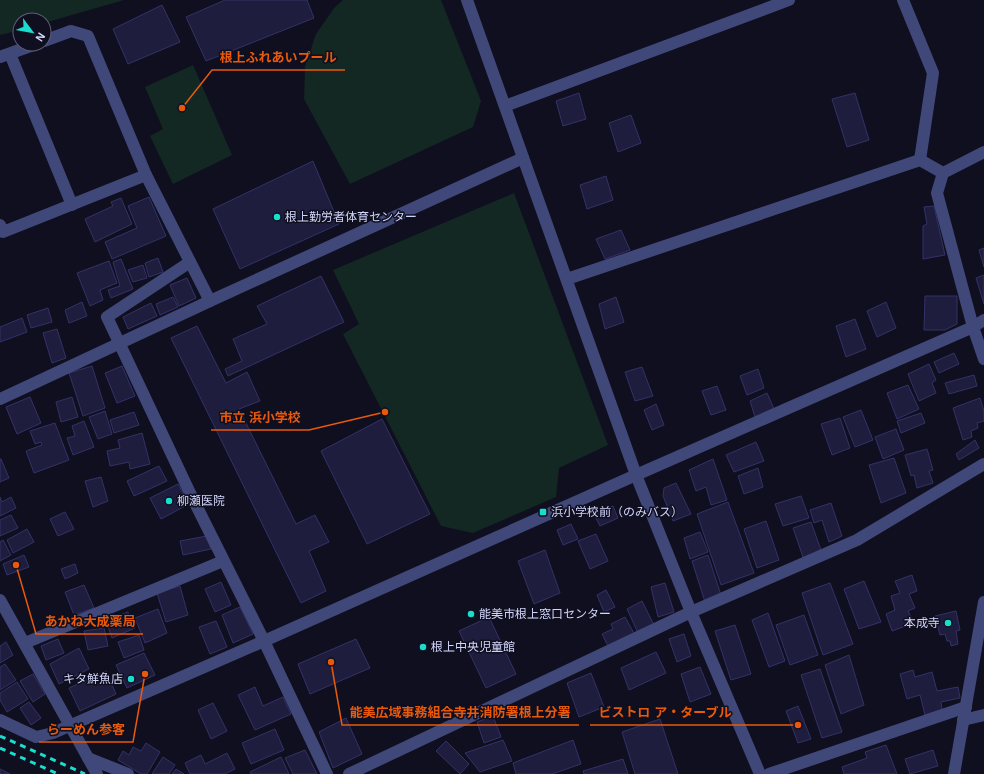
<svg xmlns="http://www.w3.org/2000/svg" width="984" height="774" viewBox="0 0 984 774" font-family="Helvetica,'Noto Sans JP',sans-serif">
<rect width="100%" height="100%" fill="#0f0f1f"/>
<g fill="#132823">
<path d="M0,0H124L44,23V20H20V30L0,35Z"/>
<path d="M343,0H441L481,101L473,127L350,184L304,99L305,67L316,34L335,7Z"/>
<path d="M193,65L232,155L173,184L150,136L163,129L145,87Z"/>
<path d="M514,193L608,445L559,468L556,497L473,533L441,526L343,334L359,324L333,270Z"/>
</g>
<g fill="#1e1d3e" stroke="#333267">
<path d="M225,0H307L314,18L206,61L186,17Z"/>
<path d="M162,5L180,42L128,64L113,29Z"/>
<path d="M579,93L586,119L563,126L556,101Z"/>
<path d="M855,93L869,140L847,147L832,99Z"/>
<path d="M631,115L641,143L618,152L609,123Z"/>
<path d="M313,161L339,224L240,269L213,209Z"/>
<path d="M606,176L613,200L587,209L580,185Z"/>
<path d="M149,197L166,236L112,259L105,242L137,228L128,206Z"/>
<path d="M121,198L132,224L95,242L85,219L113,206L111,202Z"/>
<path d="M934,206L945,255L923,259V226L927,224L924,207Z"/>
<path d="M621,230L630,250L605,259L596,239Z"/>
<path d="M984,248V267L979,250Z"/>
<path d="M158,258L163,272L149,277L145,263Z"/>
<path d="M121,259L133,289L111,298L108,290L120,286L113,262Z"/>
<path d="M109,261L117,283L100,290L103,300L90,306L77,273Z"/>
<path d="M143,265L147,278L133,282L128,270Z"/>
<path d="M984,275V304L976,278Z"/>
<path d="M321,276L344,322L228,376L225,369L242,361L233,339L267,324L257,306Z"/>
<path d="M187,278L196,298L179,306L170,285Z"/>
<path d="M925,296H957V324L945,330H924Z"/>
<path d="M173,297L178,307L160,315L156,304Z"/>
<path d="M616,297L624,322L605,329L599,304Z"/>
<path d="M82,302L87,316L69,323L65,310Z"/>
<path d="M886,302L896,328L877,337L867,311Z"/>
<path d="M151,303L157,316L128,329L123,317Z"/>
<path d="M48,308L52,322L31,328L27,315Z"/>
<path d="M22,318L27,332L0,342V327Z"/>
<path d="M855,319L866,349L846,357L836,326Z"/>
<path d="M197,326L226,383L247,372L260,401L239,409L296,524L315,515L329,542L309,551L326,591L301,603L171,338Z"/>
<path d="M57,329L66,358L52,363L43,333Z"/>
<path d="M954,353L959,364L939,373L934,362Z"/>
<path d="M929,364L936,380L932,383L936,393L919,401L908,374Z"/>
<path d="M92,366L105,408L83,416L69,373Z"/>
<path d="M122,366L135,396L117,403L105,373Z"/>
<path d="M642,367L653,396L635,401L625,372Z"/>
<path d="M758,369L764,388L747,395L740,376Z"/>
<path d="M974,375L977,386L949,394L945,383Z"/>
<path d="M908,385L919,409L897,419L887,393Z"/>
<path d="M717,386L726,410L711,415L702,391Z"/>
<path d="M767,393L774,409L755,417L750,401Z"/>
<path d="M30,397L41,423L17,434L6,407Z"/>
<path d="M72,397L78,417L61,422L56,402Z"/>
<path d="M980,398L984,411V421L977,423L978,428L971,431L972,437L963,440L953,408Z"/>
<path d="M656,404L664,425L652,430L644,410Z"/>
<path d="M861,410L873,440L855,447L843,417Z"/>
<path d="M105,411L112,434L98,439L89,417Z"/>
<path d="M134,412L139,425L114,433L110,420Z"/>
<path d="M921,413L925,423L901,433L897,421Z"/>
<path d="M840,418L850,448L832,455L821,424Z"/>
<path d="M382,419L430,514L367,544L321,451Z"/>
<path d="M84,421L94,447L73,455L67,438L75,436L72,426Z"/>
<path d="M55,423L69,460L34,473L26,451L42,445L41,442L35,444L30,431Z"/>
<path d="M896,429L904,450L883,459L875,437Z"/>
<path d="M142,433L150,464L130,469L129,462L110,466L107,451L120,448L118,440Z"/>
<path d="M975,440L979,448L959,460L956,454Z"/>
<path d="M756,442L764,461L734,472L726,455Z"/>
<path d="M927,449L933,470L929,471L933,483L917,488L914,475L911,476L905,455Z"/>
<path d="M894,458L906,493L881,503L869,465Z"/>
<path d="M0,459H1L9,478L0,482Z"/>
<path d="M713,459L727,500L711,505L706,487L696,491L689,470Z"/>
<path d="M159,466L167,481L134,496L127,481Z"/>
<path d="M758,468L763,487L744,494L738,476Z"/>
<path d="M101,477L108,501L93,507L85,481Z"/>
<path d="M676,483L691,514L673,521L663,496L664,488Z"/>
<path d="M178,484L189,504L161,519L150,498Z"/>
<path d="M801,496L809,518L783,526L775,504Z"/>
<path d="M0,497L2,502L11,497L16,508L0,516Z"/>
<path d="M728,502L754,573L721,585L697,514Z"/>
<path d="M831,503L842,536L829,542L822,520L814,523L810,510Z"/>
<path d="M613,506L618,518L600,526L594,514Z"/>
<path d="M65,512L74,529L58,536L50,519Z"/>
<path d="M11,515L18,528L0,536V520Z"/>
<path d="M766,521L779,560L757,568L744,529Z"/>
<path d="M811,522L822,553L804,560L793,528Z"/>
<path d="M571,524L578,539L563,545L557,530Z"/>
<path d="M27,529L34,542L13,553L7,540Z"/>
<path d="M700,532L708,552L690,559L684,538Z"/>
<path d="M596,534L608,561L590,569L578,541Z"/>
<path d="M207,536L211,549L183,555L180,541Z"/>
<path d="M3,540L11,555L0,561V542Z"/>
<path d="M545,550L560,593L534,604L518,561Z"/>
<path d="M24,555L29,567L7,575L3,564Z"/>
<path d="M708,555L721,595L705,602L692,561Z"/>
<path d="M75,564L78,573L65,579L61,569Z"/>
<path d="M912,575L917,591L909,594L915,608L908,611L914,623L892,631L886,614L895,610L891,596L900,593L895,581Z"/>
<path d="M864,581L881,622L859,629L844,589Z"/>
<path d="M221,582L231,605L215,612L205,589Z"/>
<path d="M665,583L674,612L658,617L651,587Z"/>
<path d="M830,583L853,644L823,655L802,593Z"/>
<path d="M84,585L94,608L74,615L65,592Z"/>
<path d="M180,586L188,615L166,622L157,593Z"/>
<path d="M606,590L615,607L604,612L597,595Z"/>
<path d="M642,601L654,625L638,633L627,609Z"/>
<path d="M240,607L253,634L233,643L222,615Z"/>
<path d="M158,609L167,633L145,643L135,618Z"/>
<path d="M956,611L960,630L956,631L958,644L951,646L950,641H947L945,634L940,635L935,616Z"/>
<path d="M128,612L135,628L112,638L106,621Z"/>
<path d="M768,613L785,661L769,667L752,620Z"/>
<path d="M804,615L818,655L790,665L776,625Z"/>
<path d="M489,617L516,674L486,688L459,631Z"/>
<path d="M625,617L635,635L609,648L602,634L613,629L611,624Z"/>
<path d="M216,621L227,647L210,654L199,627Z"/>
<path d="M735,625L751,674L731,680L715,631Z"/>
<path d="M104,628L108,646L88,650L84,631Z"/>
<path d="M684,634L691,656L677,662L669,639Z"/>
<path d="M139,635L144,650L124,658L118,642Z"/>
<path d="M58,639L64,653L46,660L41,646Z"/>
<path d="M356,639L370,668L310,694L298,664Z"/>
<path d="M6,642L13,655L0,663V646Z"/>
<path d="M79,648L89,669L59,684L50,664Z"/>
<path d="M656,652L666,673L629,690L621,668Z"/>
<path d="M144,653L155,675L127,688L116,665Z"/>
<path d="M849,655L864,705L841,714L825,665Z"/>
<path d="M5,664L16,680L0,690V667Z"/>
<path d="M700,667L711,694L690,702L681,674Z"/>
<path d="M820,669L842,732L822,738L801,675Z"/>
<path d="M913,670L915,677L932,672L937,691L958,687L960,698L941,702L942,710L925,715L920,695L907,699L900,674Z"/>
<path d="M106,671L116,694L80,711L69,688Z"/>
<path d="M591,673L604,707L579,717L567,683Z"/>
<path d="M33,674L45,694L33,702L20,681Z"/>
<path d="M17,682L28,699L7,712L0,700V693Z"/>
<path d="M255,687L263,706L283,697L291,714L255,730L238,695Z"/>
<path d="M29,702L41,718L31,725L20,708Z"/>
<path d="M213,703L227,731L211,739L198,710Z"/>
<path d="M798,706L811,739L798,743L786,711Z"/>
<path d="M493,716L501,737L484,743L477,722Z"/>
<path d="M346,718L362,754L333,768L319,732Z"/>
<path d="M660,719L678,774H635L622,732Z"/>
<path d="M275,729L284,750L251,764L242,743Z"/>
<path d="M503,740L512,761L480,772L465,753Z"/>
<path d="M573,740L581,764L552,774H516L513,763Z"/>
<path d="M446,741L469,764L460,774L436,751Z"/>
<path d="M146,743L160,752L147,774H141L118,760L123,751L129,755L133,747L141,751Z"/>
<path d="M886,745L897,774H844L842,767L867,758L865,752Z"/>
<path d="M305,750L317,774H293L285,758Z"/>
<path d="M933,750L938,766L910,774L905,759Z"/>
<path d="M227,753L235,769L225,774H190L185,763L201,755L205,764Z"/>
<path d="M163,757L175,765L169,774H152Z"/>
<path d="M281,757L289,774H251L250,772Z"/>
<path d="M623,759L628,774H584L583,771Z"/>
<path d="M0,769L10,774H0Z"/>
<path d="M176,769L184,774H172Z"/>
</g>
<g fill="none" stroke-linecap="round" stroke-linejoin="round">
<g stroke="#404879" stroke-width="12">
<path d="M467,0L636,475L691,612L760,774"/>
<path d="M903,0L933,73L920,160"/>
<path d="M44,41L71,31L88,36L146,175L210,301"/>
<path d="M10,54L72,205"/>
<path d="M0,57L36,44"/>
<path d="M505,106L789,0"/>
<path d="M984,152L943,173L937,193L973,327L984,359"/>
<path d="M0,225L3,232L146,175"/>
<path d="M190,262L107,317L190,493L264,641L327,774"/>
<path d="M567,279L920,160L943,173"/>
<path d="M0,399L210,301L523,158"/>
<path d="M0,600L97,774"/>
<path d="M25,643L223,561"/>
<path d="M0,720L36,737L53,733L264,641L636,475L973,327L984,320"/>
<path d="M963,720L984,715"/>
<path d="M88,758L128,774"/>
<path d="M349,774L691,612L857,540L984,464"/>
<path d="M769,774L966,707"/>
<path d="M954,774L984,602"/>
</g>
<g stroke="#1adecd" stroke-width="3" stroke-dasharray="6 5" stroke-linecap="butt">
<path d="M0,736L85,774"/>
<path d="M0,748L58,774"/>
</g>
</g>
<g fill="#1adecd" stroke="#0f0f1f" stroke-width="1.5">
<circle cx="277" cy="217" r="4"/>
<circle cx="169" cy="501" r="4"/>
<rect x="539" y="508" width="8" height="8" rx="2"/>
<circle cx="471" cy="614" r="4"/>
<circle cx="948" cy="623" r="4"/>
<circle cx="423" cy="647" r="4"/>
<circle cx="131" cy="679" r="4"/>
</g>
<g text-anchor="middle" stroke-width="3" stroke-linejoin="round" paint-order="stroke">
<g font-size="12" fill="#d2d5fa" stroke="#0f0f1f" text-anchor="start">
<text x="285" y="221">根上勤労者体育センター</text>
<text x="177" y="505">柳瀬医院</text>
<text x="551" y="516">浜小学校前（のみバス）</text>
<text x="479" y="618">能美市根上窓口センター</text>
<text x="940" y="627" text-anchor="end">本成寺</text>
<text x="431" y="651">根上中央児童館</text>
<text x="123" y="683" text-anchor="end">キタ鮮魚店</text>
</g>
</g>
<path fill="none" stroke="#e8590c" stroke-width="1.5" d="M182 108L212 70H345M385 412L309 430H211M16 565L36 634H143M331 662L342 725H579M798 725L740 725H590M145 674L133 742H39"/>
<g fill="#e8590c" stroke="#0f0f1f" stroke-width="1.5">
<circle cx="182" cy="108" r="4"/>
<circle cx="385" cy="412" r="4"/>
<circle cx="16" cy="565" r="4"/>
<circle cx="331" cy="662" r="4"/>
<circle cx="798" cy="725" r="4"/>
<circle cx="145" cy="674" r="4"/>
</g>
<g font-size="13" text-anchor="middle" font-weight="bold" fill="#e8590c" stroke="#0f0f1f" stroke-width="3" stroke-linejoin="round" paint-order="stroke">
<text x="278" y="62">根上ふれあいプール</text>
<text x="260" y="422">市立 浜小学校</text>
<text x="90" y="626">あかね大成薬局</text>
<text x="460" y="717">能美広域事務組合寺井消防署根上分署</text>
<text x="665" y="717">ビストロ ア・ターブル</text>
<text x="86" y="734">らーめん参客</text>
</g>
<g transform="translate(32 32) rotate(122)"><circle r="19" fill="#0f0f1f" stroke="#5d5e77"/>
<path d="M0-3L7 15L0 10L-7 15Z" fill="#1adecd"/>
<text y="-6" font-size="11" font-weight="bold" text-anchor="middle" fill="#d2d5fa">N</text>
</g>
</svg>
